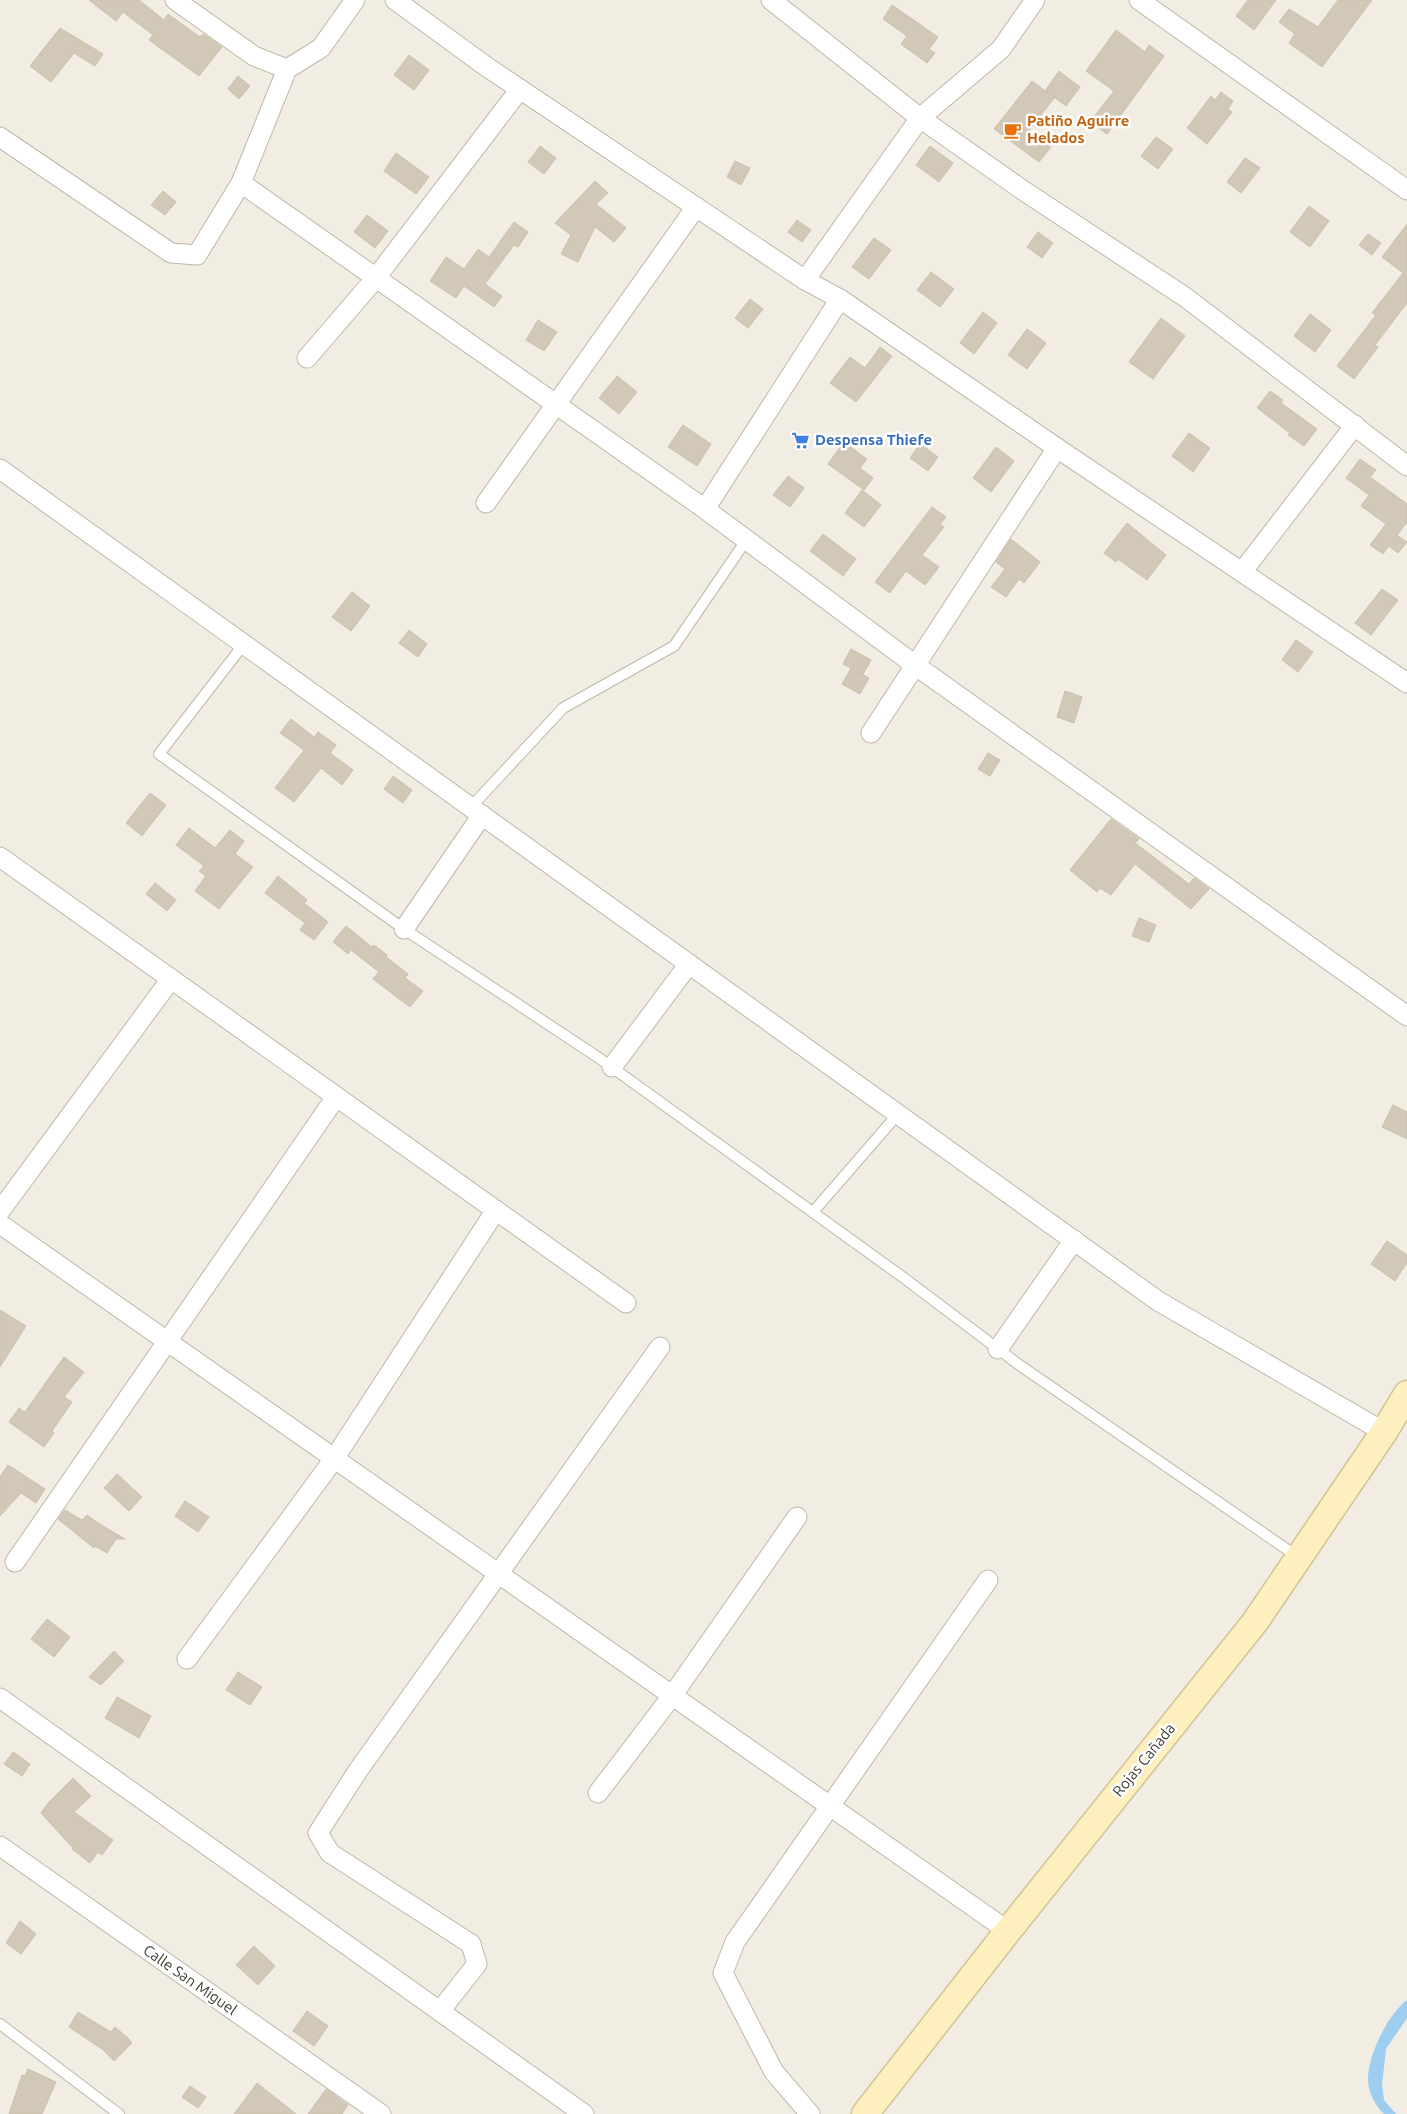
<svg xmlns="http://www.w3.org/2000/svg" width="1407" height="2114" viewBox="0 0 1407 2114" font-family="Ubuntu,sans-serif">
<rect width="100%" height="100%" fill="#f1ede2"/>
<path fill="#9dcdef" d="M1407,2000V2018L1386,2049L1382,2085L1384,2100L1396,2114H1384C1375,2105 1368,2092 1368,2079C1368,2055 1388,2014 1407,2000Z"/>
<g fill="#d2c8b8" stroke="#cdc0ab">
<path d="M89,0H139L164,20L168,14L200,37L203,34L222,47L199,76L149,40L153,35L123,12L116,21Z"/>
<path d="M1248,0H1276L1254,30L1236,16Z"/>
<path d="M1338,0H1372L1322,67L1289,43L1295,34L1279,22L1289,9L1318,27Z"/>
<path d="M892,5L938,37L929,49L935,53L927,63L901,44L907,36L883,19Z"/>
<path d="M60,28L103,54L95,66L74,53L51,82L30,66Z"/>
<path d="M1116,30L1145,52L1149,45L1164,56L1107,134L1090,122L1114,91L1086,71Z"/>
<path d="M409,55L429,70L414,90L394,75Z"/>
<path d="M1059,71L1080,87L1066,106L1047,92L1054,98L1029,131L1051,147L1039,162L994,129L1032,81L1045,91Z"/>
<path d="M238,76L250,86L239,99L228,89Z"/>
<path d="M1221,92L1233,101L1228,109L1232,112L1207,144L1187,128L1211,96L1215,100Z"/>
<path d="M1156,137L1173,149L1158,169L1141,156Z"/>
<path d="M540,146L556,158L544,174L528,162Z"/>
<path d="M930,146L953,163L939,182L916,165Z"/>
<path d="M396,153L429,177L416,194L384,171Z"/>
<path d="M1245,158L1260,168L1241,193L1227,182Z"/>
<path d="M735,161L750,168L741,185L727,177Z"/>
<path d="M595,181L608,193L596,204L626,228L614,242L595,227L578,262L561,254L571,235L555,223Z"/>
<path d="M163,191L176,202L165,215L151,205Z"/>
<path d="M1309,206L1329,221L1310,247L1290,232Z"/>
<path d="M367,215L388,231L375,248L354,232Z"/>
<path d="M797,220L811,230L802,242L788,232Z"/>
<path d="M514,222L528,232L518,247L514,245L485,284L502,296L494,307L464,286L456,298L430,281L446,257L464,269L478,249L489,257Z"/>
<path d="M1407,224V303L1375,345L1378,347L1354,379L1337,366L1376,315L1372,313L1403,273L1382,257Z"/>
<path d="M1038,232L1053,243L1042,258L1027,247Z"/>
<path d="M1368,234L1381,243L1372,255L1359,245Z"/>
<path d="M874,238L891,250L869,279L852,267Z"/>
<path d="M931,272L954,289L940,307L917,290Z"/>
<path d="M750,299L763,309L748,328L735,318Z"/>
<path d="M983,312L997,323L974,354L960,343Z"/>
<path d="M1310,314L1331,330L1315,352L1294,336Z"/>
<path d="M1161,318L1185,336L1153,379L1129,362Z"/>
<path d="M538,320L557,332L544,351L526,340Z"/>
<path d="M1027,329L1046,343L1027,369L1008,355Z"/>
<path d="M880,347L892,356L856,402L830,383L850,357L865,368Z"/>
<path d="M617,376L637,392L619,414L599,398Z"/>
<path d="M1270,391L1283,400L1281,403L1317,429L1304,446L1288,435L1290,433L1257,408Z"/>
<path d="M683,425L711,444L697,466L668,447Z"/>
<path d="M1189,433L1210,448L1193,472L1172,456Z"/>
<path d="M844,442L867,459L860,468L873,478L864,490L828,464Z"/>
<path d="M920,444L938,457L928,471L910,458Z"/>
<path d="M996,447L1014,461L991,492L973,478Z"/>
<path d="M1360,459L1376,470L1370,477L1407,504V522L1397,535L1407,542L1398,553L1389,546L1383,554L1370,545L1386,524L1361,506L1369,495L1346,478Z"/>
<path d="M788,476L804,488L790,507L773,495Z"/>
<path d="M862,490L881,505L864,527L845,513Z"/>
<path d="M932,507L946,517L940,524L944,527L922,555L939,567L925,585L906,571L890,593L875,582Z"/>
<path d="M1127,523L1166,555L1147,580L1118,559L1116,562L1104,553Z"/>
<path d="M823,534L856,559L843,576L810,551Z"/>
<path d="M1011,539L1040,562L1024,583L1019,579L1006,597L991,587L1005,569L996,562Z"/>
<path d="M1382,589L1398,600L1371,635L1355,623Z"/>
<path d="M352,592L370,606L351,631L332,617Z"/>
<path d="M409,630L427,644L418,657L399,643Z"/>
<path d="M1296,640L1313,652L1298,672L1282,660Z"/>
<path d="M851,649L871,660L863,674L859,672L869,678L860,694L842,684L851,668L843,664Z"/>
<path d="M1065,691L1082,697L1074,723L1057,717Z"/>
<path d="M291,719L314,737L318,732L336,745L330,753L353,770L342,785L321,768L294,802L275,788L304,750L280,733Z"/>
<path d="M988,753L1000,760L990,776L978,769Z"/>
<path d="M393,776L412,790L403,803L384,789Z"/>
<path d="M150,793L166,805L142,836L126,823Z"/>
<path d="M1111,819L1139,839L1135,843L1189,884L1194,878L1209,889L1191,909L1135,864L1111,895L1100,888L1097,892L1070,870Z"/>
<path d="M189,828L215,848L230,830L244,841L235,854L253,867L219,909L195,891L206,876L199,871L204,866L176,845Z"/>
<path d="M278,876L307,900L304,903L328,922L314,940L300,930L305,923L265,893Z"/>
<path d="M155,883L176,900L167,911L146,894Z"/>
<path d="M1139,918L1156,925L1149,942L1132,936Z"/>
<path d="M346,926L372,947L374,945L387,955L386,957L408,974L405,978L423,991L410,1007L373,979L379,972L351,950L348,954L333,942Z"/>
<path d="M1393,1105L1407,1112V1139L1382,1127Z"/>
<path d="M1387,1241L1407,1255V1263L1395,1281L1371,1264Z"/>
<path d="M0,1310L26,1326L0,1367Z"/>
<path d="M64,1357L84,1372L64,1397L72,1402L52,1431L54,1433L44,1447L9,1422L19,1408L25,1412Z"/>
<path d="M8,1465L45,1489L36,1503L21,1493L0,1516V1477Z"/>
<path d="M117,1474L142,1497L129,1511L104,1488Z"/>
<path d="M185,1501L209,1517L198,1532L175,1516Z"/>
<path d="M65,1510L82,1520L87,1515L98,1523L125,1539H116L107,1553L95,1546L94,1548L58,1519Z"/>
<path d="M47,1619L70,1637L54,1657L31,1639Z"/>
<path d="M114,1651L124,1661L101,1685L89,1677Z"/>
<path d="M238,1672L262,1687L250,1705L226,1690Z"/>
<path d="M117,1697L151,1716L139,1738L105,1718Z"/>
<path d="M13,1752L30,1764L22,1776L4,1764Z"/>
<path d="M73,1778L91,1796L74,1812L113,1840L102,1855L98,1852L90,1863L72,1849L73,1848L41,1813L49,1802Z"/>
<path d="M20,1921L36,1934L21,1954L6,1943Z"/>
<path d="M254,1946L275,1966L258,1985L236,1965Z"/>
<path d="M307,2011L328,2026L314,2046L293,2031Z"/>
<path d="M78,2012L111,2032L115,2027L128,2038L132,2043L114,2061L102,2049L69,2027Z"/>
<path d="M28,2069L56,2082L42,2114H9L22,2075L25,2076Z"/>
<path d="M257,2083L296,2114H234Z"/>
<path d="M190,2086L206,2097L198,2108L182,2097Z"/>
<path d="M326,2089L348,2105L342,2114H308Z"/>
</g>
<g fill="none" stroke-linecap="round" stroke-linejoin="round">
<defs>
<g id="lane">
<path d="M244,644L159,754L404,929L599,1058L904,1278L1018,1364L1298,1557"/>
<path d="M471,807L563,708L674,646L747,539"/>
<path d="M813,1212L898,1114"/>
<path d="M0,2024L119,2114"/>
</g>
<g id="street">
<path d="M175,0L254,56L287,69L321,48L355,0"/>
<path d="M395,0L487,67L805,280L840,299L1057,448L1407,683"/>
<path d="M771,0L920,118L1024,191L1185,297L1407,466"/>
<path d="M1139,0L1407,190"/>
<path d="M0,137L171,253L197,255L241,183L705,509L915,665L1407,1016"/>
<path d="M241,183L287,69"/>
<path d="M805,280L920,118L1001,49L1035,0"/>
<path d="M307,358L375,279L520,89"/>
<path d="M0,469L1158,1301L1384,1432"/>
<path d="M486,503L696,207"/>
<path d="M705,509L840,299"/>
<path d="M1242,572L1355,425"/>
<path d="M871,733L1057,448"/>
<path d="M0,857L626,1303"/>
<path d="M404,929L482,815"/>
<path d="M612,1067L689,964"/>
<path d="M0,1211L171,979"/>
<path d="M0,1224L1008,1931"/>
<path d="M998,1349L1074,1240"/>
<path d="M15,1562L336,1097"/>
<path d="M187,1659L334,1459L496,1210"/>
<path d="M0,1698L584,2114"/>
<path d="M598,1793L672,1696L797,1517"/>
<path d="M0,1846L381,2114"/>
<path d="M440,2011L477,1964L471,1944L330,1853L318,1833L357,1772L660,1347"/>
<path d="M810,2114L774,2072L723,1973L735,1942L988,1580"/>
</g>
<path id="secondary" d="M865,2114L1008,1931L1255,1622L1384,1432L1407,1394"/>
</defs>
<use href="#lane" stroke="#bfb7a8" stroke-width="12"/>
<use href="#street" stroke="#bfb7a8" stroke-width="21"/>
<use href="#secondary" stroke="#d4c394" stroke-width="29"/>
<use href="#lane" stroke="#fff" stroke-width="10"/>
<use href="#street" stroke="#fff" stroke-width="19"/>
<use href="#secondary" stroke="#feefbf" stroke-width="26"/>
</g>
<defs>
<symbol id="cafe-bare" viewBox="-9 -9 18 18"><path d="M-5.5-4.5H6V0H3Q3 3.5 0 3.5H-2.5Q-5.5 3.5-5.5 0ZM3-3.2v2h1.7v-2ZM-6 4.5H4V6H-6Z" fill="#e8710a" stroke="#fff" stroke-width="2.5" paint-order="stroke"/></symbol>
<symbol id="supermarket-bare" viewBox="-9 -9 18 18"><path d="M-6-5.5h2.5l.6 2H6L4.5 2H-2.5L-4.4-4H-6ZM-1.5 3.2a1.3 1.3 0 1 0 .1 0ZM3 3.2a1.3 1.3 0 1 0 .1 0Z" fill="#3f7fe0" stroke="#fff" stroke-width="2.5" paint-order="stroke"/></symbol>
</defs>
<g fill-rule="evenodd">
<use href="#cafe-bare" x="1000" y="118" width="25" height="25"/>
<use href="#supermarket-bare" x="788" y="428" width="25" height="25"/>
</g>
<g text-anchor="middle" stroke-width="5" stroke-linejoin="round" paint-order="stroke">
<g font-size="15" font-weight="bold" fill="#c56008" stroke="#fff" text-anchor="start">
<text x="1027" y="126">Patiño Aguirre<tspan x="1027" dy="17">Helados</tspan></text>
</g>
<g font-size="15" font-weight="bold" fill="#366cbe" stroke="#fff" text-anchor="start">
<text x="815" y="445">Despensa Thiefe</text>
</g>
<g font-size="15" fill="#423c33" stroke="#fff">
<text transform="translate(1144 1760) rotate(-51)" y="5">Rojas Cañada</text>
<text transform="translate(190 1980) rotate(35)" y="5">Calle San Miguel</text>
</g>
</g>
</svg>
